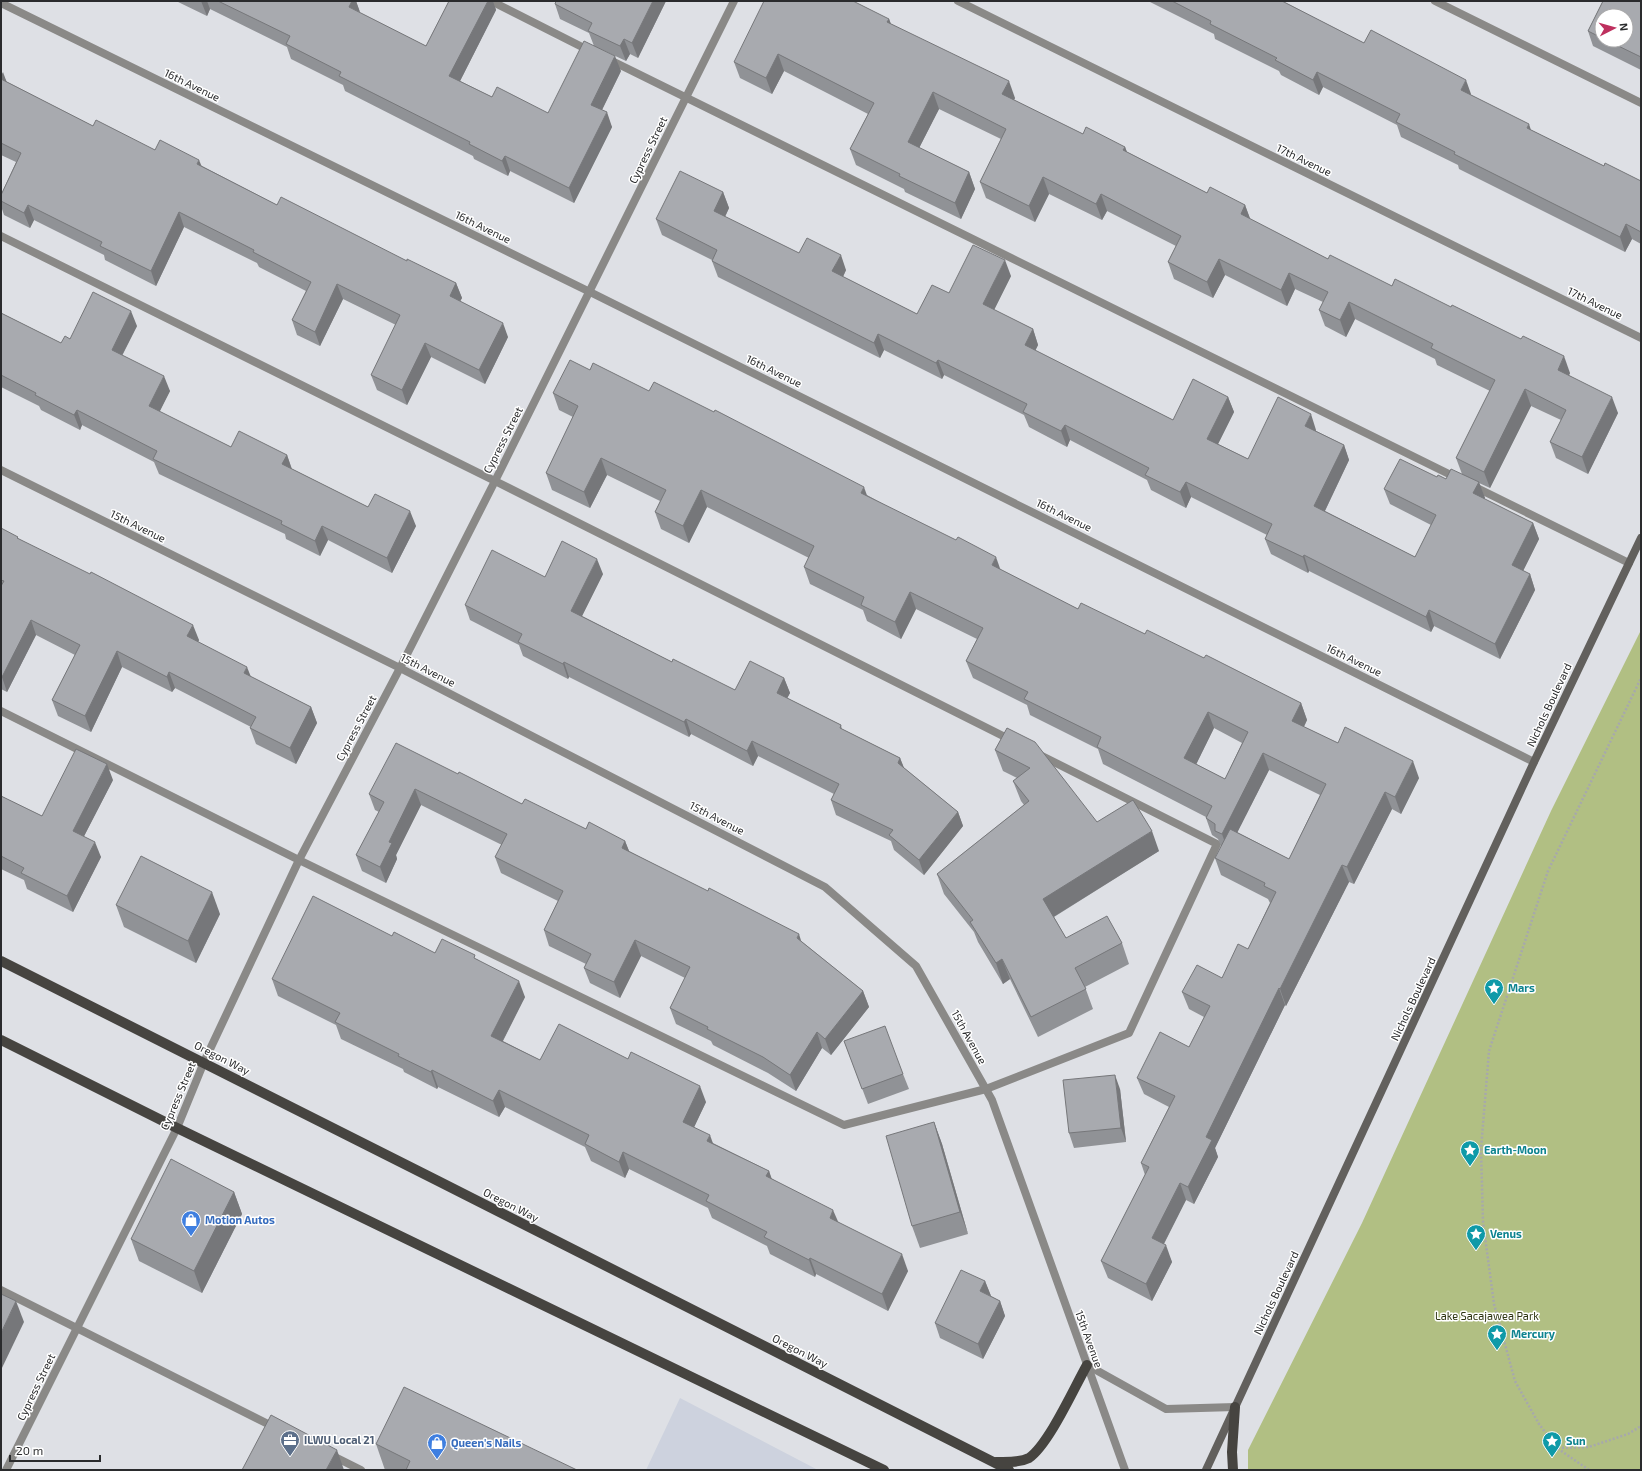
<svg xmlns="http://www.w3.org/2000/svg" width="1642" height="1471" viewBox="0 0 1642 1471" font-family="'Exo 2',sans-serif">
<rect width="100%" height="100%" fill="#dee0e5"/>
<path fill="#cdd2de" d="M680,1398L818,1470H646Z"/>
<path fill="#b1bf83" d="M1641,630V1470H1248V1450L1362,1223L1551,811Z"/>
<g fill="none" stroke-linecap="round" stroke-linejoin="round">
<g stroke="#a7a8ac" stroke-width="2.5" stroke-dasharray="2 2" stroke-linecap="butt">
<path d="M1558,1448L1589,1447L1628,1434L1641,1426"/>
<path d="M1589,1470L1557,1448L1539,1424L1515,1381L1494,1304L1483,1222L1481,1149L1489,1051L1548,871L1641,678"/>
</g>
<g stroke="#8a8987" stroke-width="8">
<path d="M491,1L590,51"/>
<path d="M1435,1L1641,103"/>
<path d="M610,60L1457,478"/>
<path d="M1,236L495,481L1011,740"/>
<path d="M1473,486L1629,563"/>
<path d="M1,711L299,860L844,1125L986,1089L1129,1033L1217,844L1038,754"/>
<path d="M1,1290L276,1428"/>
<path d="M331,1455L361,1470"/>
</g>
<g stroke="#8a8987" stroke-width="8">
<path d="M958,1L1641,338"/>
<path d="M1,3L590,292L1534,762"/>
<path d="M1,470L400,668L825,887L916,966L992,1100L1125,1470"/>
<path d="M1087,1365L1166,1409L1235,1407"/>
<path d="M6,1470L177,1128L204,1062L299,860L400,668L495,481L734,1"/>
</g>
<path stroke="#62605d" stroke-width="8" d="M1206,1470L1534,762L1641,538"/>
<g stroke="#464440" stroke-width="10">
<path d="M1,961C338,1128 673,1302 1009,1470"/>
<path d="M1,1040L177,1128L884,1470"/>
<path d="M996,1462C1006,1462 1019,1463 1029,1458C1049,1444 1074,1388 1087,1365"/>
<path d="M1233,1470L1232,1452L1235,1407"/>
</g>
</g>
<g fill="#909296" fill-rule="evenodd">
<path d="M176,1H356L360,13L426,46L449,1H493L496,10L460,81L492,97L548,113L621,71L602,110L612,127L574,203L510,171L508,176L474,159L473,156L345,91L343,85L291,59L287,47L210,9L207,16Z"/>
<path d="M556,1H666L638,58L630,54L626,61L594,46L589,33L560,19L555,4Z"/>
<path d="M1148,1H1282L1364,43L1471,94V95L1531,130L1604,166L1641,181V244L1632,239L1625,252L1459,169L1458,165L1401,137L1397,125L1323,87L1319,95L1281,75L1279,71L1215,39L1214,34Z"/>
<path d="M1603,1H1641V70L1593,46L1588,31ZM1602,16H1626V40H1602Z"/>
<path d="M889,19L891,24L1015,98L1014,100L1083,134L1125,147L1127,152L1207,193L1245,205L1250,219L1328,259L1392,286L1570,373L1569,375L1618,413L1588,474L1556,458L1550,442L1561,420L1531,406L1490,488L1479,483L1485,498L1484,499L1533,523L1539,539L1523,571L1530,574L1535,590L1500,659L1434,626L1431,632L1309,571L1308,573L1271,554L1265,539L1267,535L1191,497L1186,508L1151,490L1147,480L1070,440L1067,447L1029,427L1024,415L944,375L942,379L884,350L880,358L718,277L712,261V260L662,235L656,219L723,192L729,208L725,217L799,253L846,270L843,277L917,314L949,293L1011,276L994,310L1033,329L1038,345L1035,351L1173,420L1228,397L1234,412L1218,444L1248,459L1316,430V431L1344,445L1349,460L1325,511L1415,557L1431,525L1390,504L1384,489L1437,477L1446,479L1462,474L1456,458L1490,391L1437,365L1435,359L1355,319L1346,337L1325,326L1319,310L1323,302L1295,289L1287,306L1225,275L1213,298L1174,279L1168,262L1176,246L1107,211L1102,220L1049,194L1035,222L986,198L980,182L1001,139L939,109L919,148L969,172L975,189L961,219L905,192L904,189L856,165L850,149L868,114L784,71L772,94L740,78L734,62Z"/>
<path d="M1,71L7,82L93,126L155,150L202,166L277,205L407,261L456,283L462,298L460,301L508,337L485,384L431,357L407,405L377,390L371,375L396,325L343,299L320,346L297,335L292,320L306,291L259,267L257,263L184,227L156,286L105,260L104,255L34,220L30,228L4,215L1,206V195L16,162L1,155Z"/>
<path d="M1,313L61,343L70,339L137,326L122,356L170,391L159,412L231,447L287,455L292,469L368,507L416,526L392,573L328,540L320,556L286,539L285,534L159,474L154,462L82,425L80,430L41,410L39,406L1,387Z"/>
<path d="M590,370L649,391L867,495L1001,570L1078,609L1145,634L1204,658L1301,703L1307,720L1304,727L1338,743L1419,778L1401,814L1392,809L1354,884L1349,882L1286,1006L1285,1005L1215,1148L1218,1157L1194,1204L1186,1200L1164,1244L1172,1262L1152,1301L1108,1278L1101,1261L1145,1175L1141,1163L1169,1107L1144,1094L1137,1078L1189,1047L1204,1017L1189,1009L1182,992L1222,978L1248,949L1270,903L1268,899L1221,875L1215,858L1221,846L1218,839L1212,835L1206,818V817L1103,764L1098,749L1030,715L1027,705L973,678L966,661L977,639L916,609L901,639L867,621L863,610L810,584L804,567L809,558L707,507L689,543L661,529L655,512L660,501L607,475L590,508L552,490L546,473L573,417L559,410L553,393ZM1214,728L1242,743L1225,779L1196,764ZM1269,770L1320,795L1289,859L1237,832Z"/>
<path d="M1,528L19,539L199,640L198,642L251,677L311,707L317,723L296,764L256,744L250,728L251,727L175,688L172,692L122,667L91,732L58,716L52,700L75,655L36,635L7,692L1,689Z"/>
<path d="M603,574L582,616L672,662L735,690L784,678L790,693L787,698L841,725L842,729L900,758L904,768L958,812L963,826L924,875L894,850L891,841L836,815L831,800L834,794L758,756L753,766L691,734L689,737L569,677L568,679L523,656L519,645L470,620L465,605L545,577Z"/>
<path d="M1007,728L1097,822L1159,851L1054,917L1066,938L1122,943L1129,964L1085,987L1093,1009L1038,1037L1010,979L1003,984L978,942L974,932L944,894L937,874L1024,805L1021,801L1013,781L1017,778L1003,771L995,750Z"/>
<path d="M458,774L522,804L586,829L625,841L629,851L801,941L863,991L869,1007L831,1055L822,1048L796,1091L768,1073L713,1045L711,1041L676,1024L670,1008L685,978L641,956L620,998L590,983L584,968L586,964L549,946L544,930L558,901L501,873L495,857L502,845L421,805L396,855L397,859L386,883L362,871L356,855L379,812L375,810L369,794Z"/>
<path d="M113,780L84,836L101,857L73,912L27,889L24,880L1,869V796L42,816Z"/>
<path d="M116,905L220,914L196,963L124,927Z"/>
<path d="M392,936L435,953L477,959L525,997L503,1041L540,1060L706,1102L694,1127L713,1143L769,1171L771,1178L838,1222L908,1271L888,1311L816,1274L815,1277L770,1254L767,1246L712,1218L708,1208L629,1169L625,1178L591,1161L585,1147L505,1107L499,1117L438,1087L437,1089L404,1072L403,1069L341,1039L336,1025L278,996L272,979Z"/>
<path d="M844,1041L903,1074L909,1089L868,1104Z"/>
<path d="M1120,1089L1126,1142L1074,1148L1069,1133Z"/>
<path d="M934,1122L942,1144L968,1234L920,1248L912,1226Z"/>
<path d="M234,1192L242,1214L202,1293L139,1261L131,1239Z"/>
<path d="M985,1281L991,1296L1000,1301L1005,1316L983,1359L940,1338L935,1323Z"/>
<path d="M376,1444L577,1470H385Z"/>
</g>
<g fill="#76777a">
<path d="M201,1H207L210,9L207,16Z"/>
<path d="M352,1H356L360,12L349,7Z"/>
<path d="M488,1H493L496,10L455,91L449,76Z"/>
<path d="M653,1H666L638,58L632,43Z"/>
<path d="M889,19L895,35L887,22Z"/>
<path d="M624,39L630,54L626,61L620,46Z"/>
<path d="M778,54L784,71L772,94L766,78Z"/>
<path d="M615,56L621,71L597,120L591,105Z"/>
<path d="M3,72L8,86L1,83V76Z"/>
<path d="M1317,72L1323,87L1319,95L1313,80Z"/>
<path d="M1466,80L1471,94L1466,104L1461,90Z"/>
<path d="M1009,81L1015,98L1008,111L1002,94Z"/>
<path d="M933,92L939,109L914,158L908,142Z"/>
<path d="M607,112L612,127L574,203L569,188Z"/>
<path d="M1529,124L1534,139L1527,128Z"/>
<path d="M1125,147L1131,163L1123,150Z"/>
<path d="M505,156L510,171L508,176L502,161Z"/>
<path d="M199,160L205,174L197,164Z"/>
<path d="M969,172L975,189L961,219L955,203Z"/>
<path d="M1043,177L1049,194L1035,222L1029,206Z"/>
<path d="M723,192L729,208L720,227L714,211Z"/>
<path d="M1101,194L1107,211L1102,220L1096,204Z"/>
<path d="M28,205L34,220L30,228L24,213Z"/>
<path d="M1245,205L1251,221L1241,214Z"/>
<path d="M179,212L184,227L156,286L151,271Z"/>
<path d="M1626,224L1632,239L1625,252L1620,237Z"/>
<path d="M841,255L846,270L838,287L832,271Z"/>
<path d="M1219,259L1225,275L1213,298L1207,282Z"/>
<path d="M1005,260L1011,276L989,320L983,304Z"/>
<path d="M1289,273L1295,289L1287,306L1281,290Z"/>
<path d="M456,283L462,298L455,311L450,296Z"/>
<path d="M337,284L343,299L320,346L315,332Z"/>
<path d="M1349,302L1355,319L1346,337L1340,320Z"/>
<path d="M131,311L137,326L117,365L112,350Z"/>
<path d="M503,323L508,337L485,384L479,370Z"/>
<path d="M1033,329L1038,345L1030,361L1025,345Z"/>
<path d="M878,334L884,350L880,358L874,343Z"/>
<path d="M425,343L431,357L407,405L402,390Z"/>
<path d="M1564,356L1570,373L1564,386L1558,370Z"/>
<path d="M938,360L944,375L942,379L936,363Z"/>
<path d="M164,376L170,391L155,421L149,406Z"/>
<path d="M1525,389L1531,406L1490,488L1484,472Z"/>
<path d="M1228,397L1234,412L1213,454L1207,439Z"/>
<path d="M1612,397L1618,413L1588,474L1582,457Z"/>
<path d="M77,410L82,425L80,430L74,415Z"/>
<path d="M1311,414L1316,430L1311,441L1305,426Z"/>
<path d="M1065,425L1070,440L1067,447L1061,431Z"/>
<path d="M1344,445L1349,460L1320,521L1314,506Z"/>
<path d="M287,455L292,470L282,464Z"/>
<path d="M601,458L607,475L590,508L584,492Z"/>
<path d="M1186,482L1191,497L1186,508L1180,492Z"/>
<path d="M1479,482L1485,498L1479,509L1473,493Z"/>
<path d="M864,487L870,504L861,493Z"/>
<path d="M701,490L707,507L689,543L683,526Z"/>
<path d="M410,511L416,526L392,573L387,558Z"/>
<path d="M1533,523L1539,539L1518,581L1512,565Z"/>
<path d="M322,526L328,540L320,556L315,541Z"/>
<path d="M1304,555L1309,571L1308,573L1303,557Z"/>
<path d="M996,557L1002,574L992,565Z"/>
<path d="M597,559L603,574L577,626L571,611Z"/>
<path d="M1530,574L1535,590L1500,659L1495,644Z"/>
<path d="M910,592L916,609L901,639L895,622Z"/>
<path d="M1429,610L1434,626L1431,632L1426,617Z"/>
<path d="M31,620L36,635L7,692L2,677Z"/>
<path d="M193,625L199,640L193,652L187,636Z"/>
<path d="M117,651L122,667L91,732L85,716Z"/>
<path d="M564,662L569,677L568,679L563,664Z"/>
<path d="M247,667L253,682L244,673Z"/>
<path d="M169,672L175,688L172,692L167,677Z"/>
<path d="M784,678L790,693L782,708L777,693Z"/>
<path d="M1301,703L1307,720L1298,738L1292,721Z"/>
<path d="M311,707L317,723L296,764L290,748Z"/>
<path d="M1208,712L1214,728L1191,775L1184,758Z"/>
<path d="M686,719L691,734L689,737L684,722Z"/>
<path d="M752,741L758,756L753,766L747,751Z"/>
<path d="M1263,753L1269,770L1228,851L1222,834Z"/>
<path d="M900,758L906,773L898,763Z"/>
<path d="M1413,761L1419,778L1401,814L1395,797Z"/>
<path d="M107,764L113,780L79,846L73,831Z"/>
<path d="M415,789L421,805L396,855L397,859L386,883L380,867L389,842Z"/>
<path d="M1385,792L1392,809L1354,884L1347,867Z"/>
<path d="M958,812L963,826L924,875L919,860Z"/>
<path d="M1152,831L1159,851L1050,919L1043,899Z"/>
<path d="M625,841L631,856L622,848Z"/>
<path d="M95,842L101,857L73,912L67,896Z"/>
<path d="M1342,865L1349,882L1286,1006L1280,989Z"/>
<path d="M212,892L220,914L196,963L188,941Z"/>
<path d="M799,934L804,950L797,938Z"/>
<path d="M635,940L641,956L620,998L614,982Z"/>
<path d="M1002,959L1010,979L1003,984L996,963Z"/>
<path d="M519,981L525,997L497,1052L491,1036Z"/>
<path d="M1279,988L1285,1005L1215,1148L1218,1157L1194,1204L1188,1187L1206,1137Z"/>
<path d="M863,991L869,1007L831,1055L825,1039Z"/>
<path d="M817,1032L822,1048L796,1091L790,1075Z"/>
<path d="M432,1070L438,1087L437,1089L431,1072Z"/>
<path d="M1115,1075L1120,1089L1126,1142L1121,1128Z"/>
<path d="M700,1086L706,1102L689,1138L683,1122Z"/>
<path d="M499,1090L505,1107L499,1117L493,1101Z"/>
<path d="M934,1122L942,1144L968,1234L960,1212Z"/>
<path d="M710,1135L716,1152L707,1141Z"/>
<path d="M623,1152L629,1169L625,1178L619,1162Z"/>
<path d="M769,1171L775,1188L766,1176Z"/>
<path d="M1180,1183L1186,1200L1158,1255L1152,1238Z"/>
<path d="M234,1192L242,1214L202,1293L194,1271Z"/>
<path d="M833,1210L840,1226L830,1218Z"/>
<path d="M1166,1245L1172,1262L1152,1301L1146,1284Z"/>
<path d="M902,1254L908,1271L888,1311L882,1294Z"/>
<path d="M810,1258L816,1274L815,1277L809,1260Z"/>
<path d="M985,1281L991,1296L980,1291Z"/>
<path d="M16,1301L24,1322L1,1370V1333Z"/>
<path d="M1000,1301L1005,1316L983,1359L978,1344Z"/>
<path d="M337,1450L344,1470H326Z"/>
</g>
<g fill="#a8aaaf" stroke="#76777a" fill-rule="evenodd">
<path d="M218,1H352L349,7L426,46L449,1H488L449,76L492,97L497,87L548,113L584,41L615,56L591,105L607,112L569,188L505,156L502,161L469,144L470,142L339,76L341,72L286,44L290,36Z"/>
<path d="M556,1H653L632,43L624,39L620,46L588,31L592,23L555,4Z"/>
<path d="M764,1H853L889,19L887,22L1009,81L1002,94L1083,134L1086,127L1125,147L1123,150L1207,193L1210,187L1245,205L1241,214L1328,259L1330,255L1392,286L1395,279L1451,307L1452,305L1521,339L1523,336L1564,356L1558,370L1612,397L1582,457L1550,442L1566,410L1525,389L1484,472L1456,458L1495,380L1431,348L1433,344L1349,302L1340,320L1319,310L1328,292L1289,273L1281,290L1219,259L1207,282L1168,262L1181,236L1101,194L1096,204L1043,177L1029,206L980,182L1006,129L933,92L908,142L969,172L955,203L899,176L900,174L850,149L874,103L778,54L766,78L734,62Z"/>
<path d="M1172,1H1282L1364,43L1371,30L1466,80L1461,90L1529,124L1527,128L1604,166L1605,163L1641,181V232L1626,224L1620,237L1454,154L1455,152L1396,122L1400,114L1317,72L1313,80L1275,60L1277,58L1210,24L1211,21Z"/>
<path d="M1603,1H1641V57L1606,40H1626V16H1602V38L1588,31Z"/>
<path d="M1,79L93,126L96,120L155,150L160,140L199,160L197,164L277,205L281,197L407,261V259L456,283L450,296L503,323L479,370L425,343L402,390L371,375L400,315L337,284L315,332L292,320L311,282L253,252L254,250L179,212L151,271L100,246L102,242L28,205L24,213L1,201V195L21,153L1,143Z"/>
<path d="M680,171L723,192L714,211L799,253L807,238L841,255L832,271L917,314L932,285L949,293L973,245L1005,260L983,304L1033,329L1025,345L1173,420L1193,379L1228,397L1207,439L1248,459L1278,397L1311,414L1305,426L1344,445L1314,506L1415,557L1436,515L1384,489L1400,459L1437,477L1438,475L1446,479L1451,469L1479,482L1473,493L1533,523L1512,565L1530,574L1495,644L1429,610L1426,617L1304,555L1303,557L1265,539L1272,524L1186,482L1180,492L1145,475L1149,468L1065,425L1061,431L1023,412L1027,404L938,360L936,363L878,334L874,343L712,261L717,250L656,219Z"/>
<path d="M93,292L131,311L112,350L164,376L149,406L231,447L239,431L287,455L282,464L368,507L375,494L410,511L387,558L322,526L315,541L281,524L282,521L153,459L157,451L77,410L74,415L35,395L36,393L1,375V313L61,343L65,336L70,339Z"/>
<path d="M570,360L590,370L593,363L649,391L654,382L714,412L715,410L864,487L861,493L956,540L958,537L996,557L992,565L1078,609L1081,603L1145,634L1147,630L1204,658L1206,655L1301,703L1292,721L1338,743L1345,727L1413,761L1395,797L1385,792L1347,867L1342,865L1280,989L1279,988L1206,1137L1212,1140L1188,1187L1180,1183L1152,1238L1166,1245L1146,1284L1101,1261L1149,1167L1141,1163L1175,1096L1137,1078L1160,1032L1189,1047L1210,1006L1182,992L1197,965L1222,978L1238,944L1248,949L1276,892L1264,886L1265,883L1215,858L1230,829L1289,859L1326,784L1263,753L1222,834L1215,831V824L1206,818L1212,806L1097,747L1101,737L1024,699L1028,692L966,661L983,628L910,592L895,622L861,605L864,597L804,567L814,546L701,490L683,526L655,512L666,490L601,458L584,492L546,473L578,406L553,393ZM1208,712L1248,732L1225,779L1184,758Z"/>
<path d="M1,528L18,537L17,538L90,574L91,572L193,625L187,636L247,667L244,673L311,707L290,748L250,728L256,717L169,672L167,677L117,651L85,716L52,700L80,645L31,620L2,677L1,676V586L4,581L1,580Z"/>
<path d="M562,541L597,559L571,611L672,662L673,659L735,690L750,661L784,678L777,693L841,725L840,728L900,758L898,763L958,812L919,860L889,835L893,830L831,800L839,784L752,741L747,751L686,719L684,722L564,662L563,664L518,642L522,634L465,605L492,550L545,577Z"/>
<path d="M1007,728L1035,742L1097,822L1133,800L1152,831L1043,899L1066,938L1107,916L1122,943L1075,968L1086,989L1031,1017L1002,959L996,963L970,922L973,920L937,874L1029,801L1013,781L1030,768L995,750Z"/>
<path d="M396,743L458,774L459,772L522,804L525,799L586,829L589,822L625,841L622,848L708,891L709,888L799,934L797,938L863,991L825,1039L817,1032L790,1075L763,1057L707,1029L708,1027L670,1008L690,967L635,940L614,982L584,968L591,954L544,930L563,891L495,857L507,834L415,789L389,842L392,843L380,867L356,855L384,802L369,794Z"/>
<path d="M76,749L107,764L73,831L95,842L67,896L21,873L24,868L1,856V796L42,816Z"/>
<path d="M141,856L212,892L188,941L116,905Z"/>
<path d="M313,896L392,936L394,932L435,953L442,939L475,955L474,958L519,981L491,1036L540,1060L559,1024L628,1059L631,1052L700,1086L683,1122L710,1135L707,1141L769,1171L766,1176L833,1210L830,1218L902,1254L882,1294L810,1258L809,1260L764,1237L767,1232L706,1201L709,1195L623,1152L619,1162L585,1144L589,1135L499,1090L493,1101L432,1070L431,1072L398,1056L399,1054L335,1022L340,1013L272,979Z"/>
<path d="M885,1026L903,1074L862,1089L844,1041Z"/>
<path d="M1115,1075L1121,1128L1069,1133L1063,1080Z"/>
<path d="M934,1122L960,1212L912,1226L886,1136Z"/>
<path d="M171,1159L234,1192L194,1271L131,1239Z"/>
<path d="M961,1270L985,1281L980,1291L1000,1301L978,1344L935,1323Z"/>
<path d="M1,1294L16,1301L1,1333Z"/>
<path d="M404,1387L577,1470H406L410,1461L376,1444Z"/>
<path d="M271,1415L337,1450L326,1470H242Z"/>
</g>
<defs>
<symbol id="sight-pin" viewBox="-11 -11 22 30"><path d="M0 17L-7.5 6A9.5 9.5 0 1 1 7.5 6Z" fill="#0f9aa8" stroke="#fff"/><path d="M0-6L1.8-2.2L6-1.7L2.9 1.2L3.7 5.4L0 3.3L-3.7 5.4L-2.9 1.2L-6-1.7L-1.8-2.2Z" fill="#fff"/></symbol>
<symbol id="shop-pin" viewBox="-11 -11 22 30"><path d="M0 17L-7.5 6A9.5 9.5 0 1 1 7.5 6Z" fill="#3f7fe0" stroke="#fff"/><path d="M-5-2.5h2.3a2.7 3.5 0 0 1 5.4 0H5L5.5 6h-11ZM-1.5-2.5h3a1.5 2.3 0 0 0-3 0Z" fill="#fff"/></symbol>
<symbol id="office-pin" viewBox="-11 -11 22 30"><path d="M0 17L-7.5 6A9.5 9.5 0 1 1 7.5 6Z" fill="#5c6f8a" stroke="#fff"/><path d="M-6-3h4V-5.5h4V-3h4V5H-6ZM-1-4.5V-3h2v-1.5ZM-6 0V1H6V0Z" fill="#fff"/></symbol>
</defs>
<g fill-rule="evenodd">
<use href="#sight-pin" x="1483" y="977" width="22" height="30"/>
<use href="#sight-pin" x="1459" y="1139" width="22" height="30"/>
<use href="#shop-pin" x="180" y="1209" width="22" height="30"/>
<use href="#sight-pin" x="1465" y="1223" width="22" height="30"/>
<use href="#sight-pin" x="1486" y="1323" width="22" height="30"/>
<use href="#office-pin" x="279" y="1429" width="22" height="30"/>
<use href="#sight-pin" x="1541" y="1430" width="22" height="30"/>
<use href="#shop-pin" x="426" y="1432" width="22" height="30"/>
</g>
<g text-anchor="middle" stroke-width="3" stroke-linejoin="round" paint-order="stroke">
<g font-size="11" fill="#2a2b2d" stroke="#fff">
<text transform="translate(192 85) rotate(26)" y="4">16th Avenue</text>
<text transform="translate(648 150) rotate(-64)" y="4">Cypress Street</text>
<text transform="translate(1304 160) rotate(26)" y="4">17th Avenue</text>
<text transform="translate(483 227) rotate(26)" y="4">16th Avenue</text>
<text transform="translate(1595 303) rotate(26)" y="4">17th Avenue</text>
<text transform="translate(774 371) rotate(26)" y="4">16th Avenue</text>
<text transform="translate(503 440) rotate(-63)" y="4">Cypress Street</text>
<text transform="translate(1064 515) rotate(26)" y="4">16th Avenue</text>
<text transform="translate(138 526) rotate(26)" y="4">15th Avenue</text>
<text transform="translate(1354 660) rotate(26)" y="4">16th Avenue</text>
<text transform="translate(428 670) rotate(27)" y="4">15th Avenue</text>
<text transform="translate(1549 705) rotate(-65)" y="4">Nichols Boulevard</text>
<text transform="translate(356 728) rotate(-62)" y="4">Cypress Street</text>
<text transform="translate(717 818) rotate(27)" y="4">15th Avenue</text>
<text transform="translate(1413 999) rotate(-65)" y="4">Nichols Boulevard</text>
<text transform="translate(969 1037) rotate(61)" y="4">15th Avenue</text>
<text transform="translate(222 1058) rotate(27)" y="4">Oregon Way</text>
<text transform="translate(178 1096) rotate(-67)" y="4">Cypress Street</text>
<text transform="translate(511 1205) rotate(27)" y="4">Oregon Way</text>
<text transform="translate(1276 1293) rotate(-65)" y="4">Nichols Boulevard</text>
<text transform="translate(1089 1339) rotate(70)" y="4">15th Avenue</text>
<text transform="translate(800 1351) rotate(27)" y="4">Oregon Way</text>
<text transform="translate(36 1387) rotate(-64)" y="4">Cypress Street</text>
</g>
<g font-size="11" font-weight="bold" fill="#0d838f" stroke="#fff" text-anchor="start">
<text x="1508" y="992">Mars</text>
<text x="1484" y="1154">Earth-Moon</text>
<text x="1490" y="1238">Venus</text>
<text x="1511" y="1338">Mercury</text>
<text x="1566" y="1445">Sun</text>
</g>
<g font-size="11" font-weight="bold" fill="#366cbe" stroke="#fff" text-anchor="start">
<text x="205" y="1224">Motion Autos</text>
<text x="451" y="1447">Queen's Nails</text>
</g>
<g font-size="11" fill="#2e3512" stroke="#fff">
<text x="1487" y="1320">Lake Sacajawea Park</text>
</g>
<g font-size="11" font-weight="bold" fill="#4e5e75" stroke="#fff" text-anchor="start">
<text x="304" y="1444">ILWU Local 21</text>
</g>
</g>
<rect width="1642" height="1471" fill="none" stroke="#2a2b2d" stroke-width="4"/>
<g transform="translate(1614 28) rotate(84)"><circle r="19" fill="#ffffff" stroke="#aaaaab"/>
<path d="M0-3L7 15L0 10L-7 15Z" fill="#be305e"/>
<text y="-6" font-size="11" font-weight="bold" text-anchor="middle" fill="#2a2b2d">N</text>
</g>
<path d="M10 1455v6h90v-6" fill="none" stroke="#2a2b2d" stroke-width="2"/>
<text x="16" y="1455" font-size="12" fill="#2a2b2d" stroke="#ffffff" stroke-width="3" paint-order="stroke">20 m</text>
</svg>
